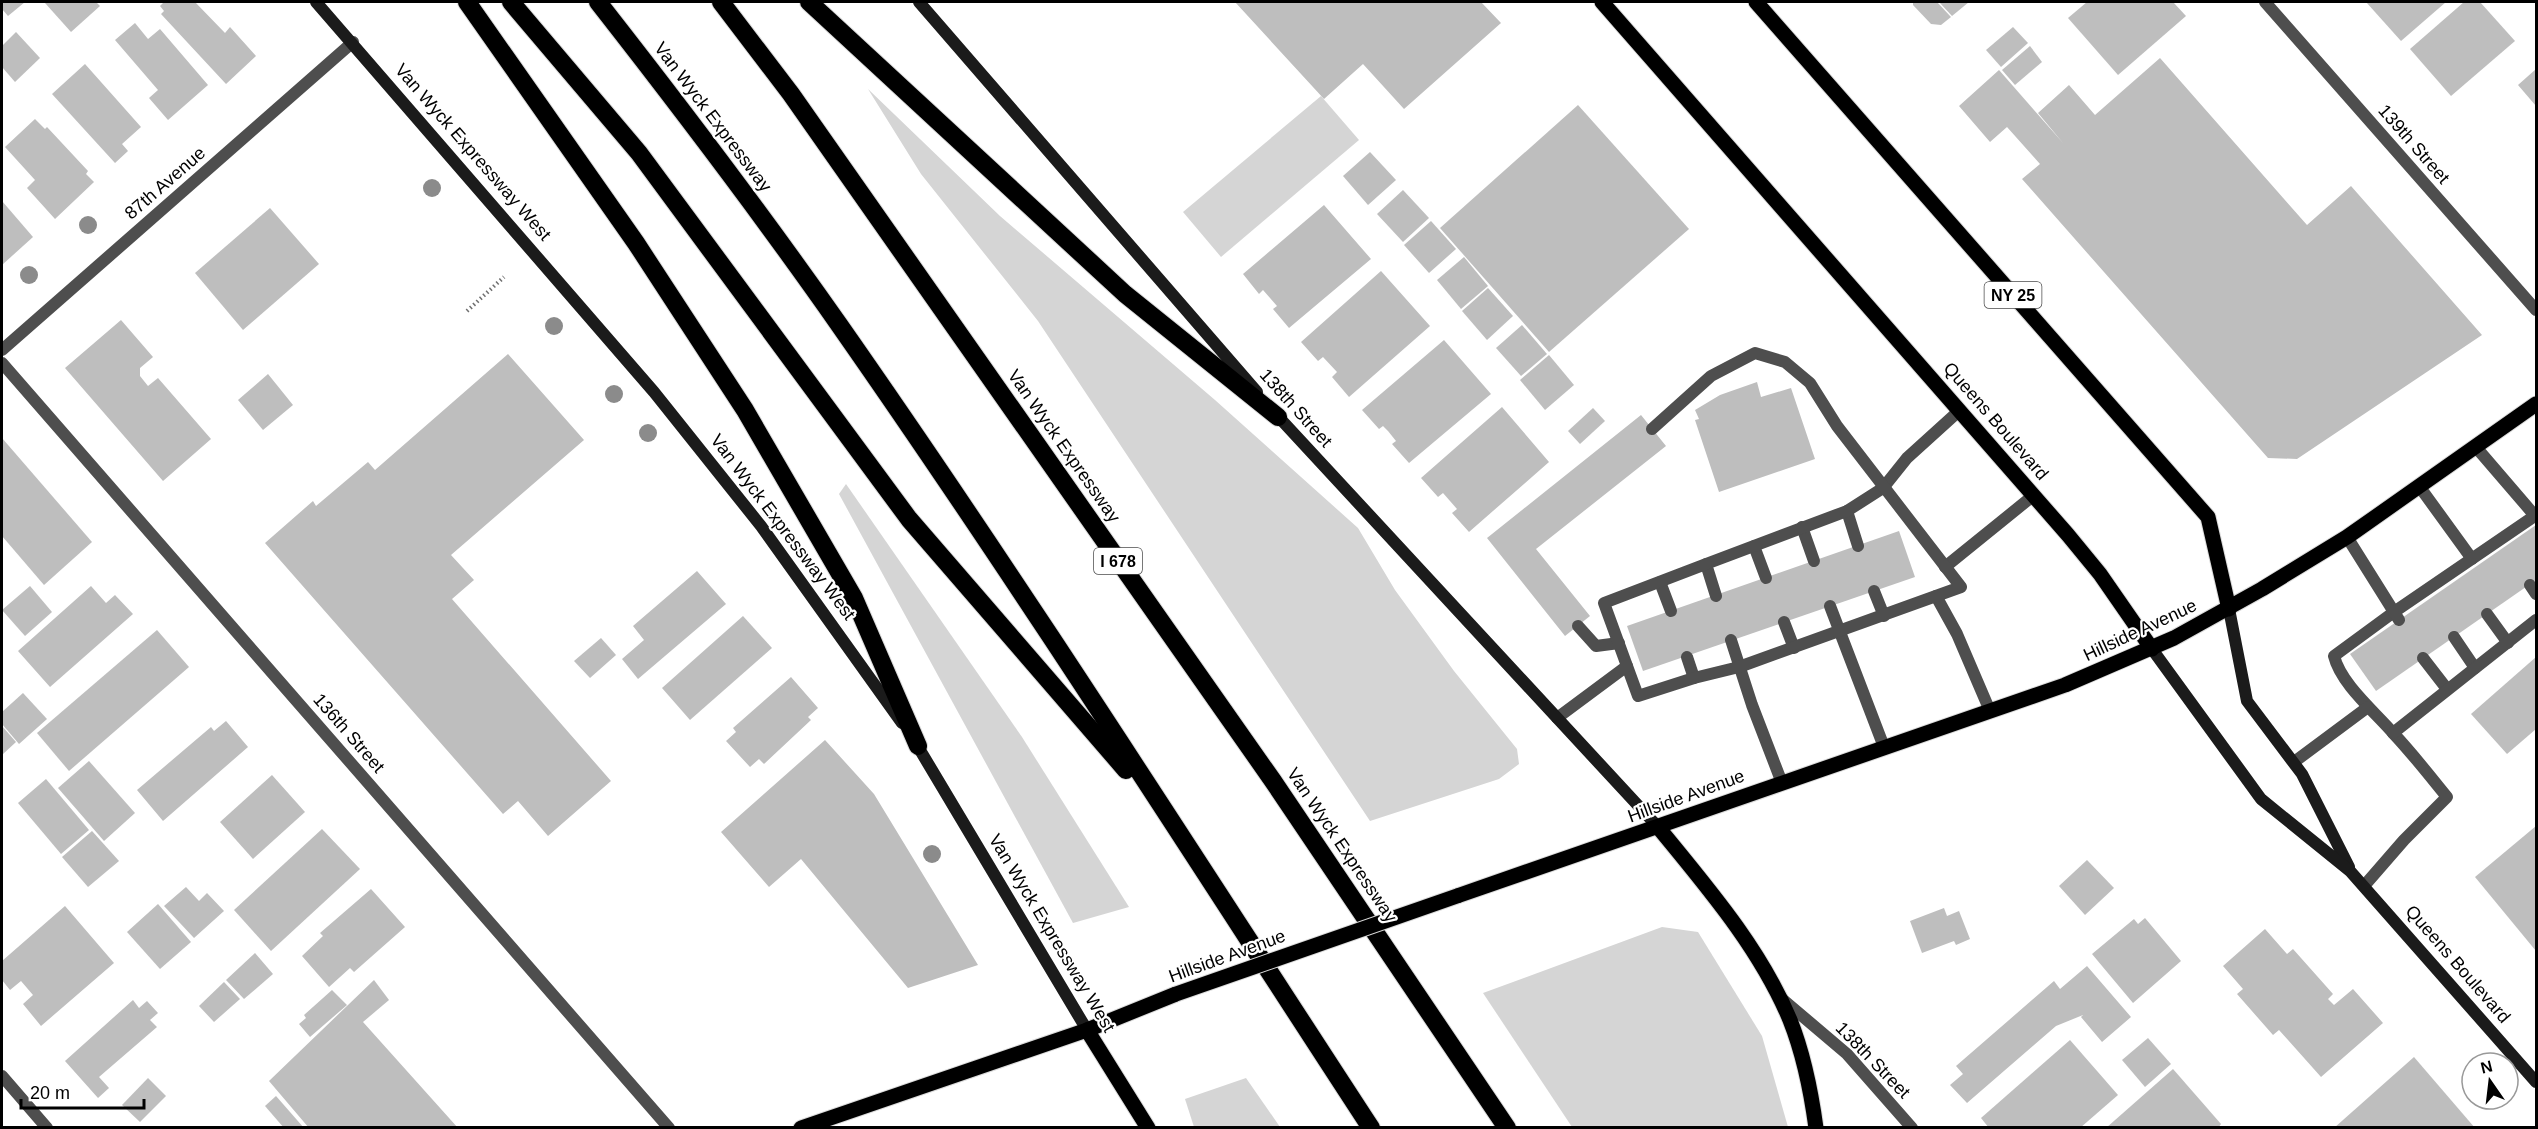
<svg xmlns="http://www.w3.org/2000/svg" width="2538" height="1129" viewBox="0 0 2538 1129" font-family="Arial,sans-serif">
<rect width="100%" height="100%" fill="#fff"/>
<g fill="#d5d5d5">
<path d="M868,89L1000,216L1215,400L1358,528L1395,590L1454,671L1517,749L1519,764L1499,779L1370,821L1038,321L921,174Z"/>
<path d="M1321,96L1359,140L1221,257L1183,212Z"/>
<path d="M846,484L1022,737L1129,907L1073,923L839,494Z"/>
<path d="M1662,927L1698,932L1762,1036L1788,1127H1572L1483,993Z"/>
<path d="M1246,1078L1280,1127H1194L1185,1099Z"/>
</g>
<g fill="#bebebe">
<path d="M2,2H25L8,16L2,9Z"/>
<path d="M47,2H96L100,6L71,32L45,3Z"/>
<path d="M164,2H195L225,33L230,27L256,56L226,84L161,14L164,11L160,6Z"/>
<path d="M1235,2H1481L1501,23L1404,109L1363,64L1324,99Z"/>
<path d="M1913,2H1937L1951,17L1941,25L1931,24L1913,5Z"/>
<path d="M1939,2H1969L1952,16Z"/>
<path d="M2087,2H2173L2186,16L2118,75L2068,18Z"/>
<path d="M2366,2H2446L2401,41Z"/>
<path d="M2464,2H2480L2515,41L2451,96L2410,49Z"/>
<path d="M135,23L148,39L160,29L208,85L168,120L149,98L158,90L115,40Z"/>
<path d="M2013,27L2028,43L2001,67L1986,50Z"/>
<path d="M16,32L40,58L15,82L2,67V46Z"/>
<path d="M2030,46L2042,62L2015,85L2002,70Z"/>
<path d="M2160,58L2307,225L2351,186L2482,335L2297,459L2268,458L2022,179L2040,164L2007,127L1990,142L1959,106L1999,70L2063,143L2038,113L2069,85L2095,115Z"/>
<path d="M85,64L141,127L122,144L128,151L115,163L52,94Z"/>
<path d="M2536,69V106L2518,85Z"/>
<path d="M1578,105L1689,229L1549,352L1440,228Z"/>
<path d="M35,119L45,129L47,127L88,171L86,174L94,182L55,219L27,188L35,180L5,147Z"/>
<path d="M1370,152L1396,180L1368,205L1343,176Z"/>
<path d="M1403,190L1429,218L1403,242L1377,214Z"/>
<path d="M2,201L33,237L2,265Z"/>
<path d="M1324,205L1371,259L1289,328L1273,309L1277,306L1263,290L1259,294L1243,274Z"/>
<path d="M270,208L319,264L243,330L195,273Z"/>
<path d="M1431,221L1456,249L1429,273L1404,245Z"/>
<path d="M1464,257L1488,286L1461,309L1437,280Z"/>
<path d="M1381,271L1430,326L1349,397L1332,377L1337,372L1323,357L1318,361L1301,342Z"/>
<path d="M1488,288L1513,316L1487,340L1462,311Z"/>
<path d="M121,320L153,357L140,368V376L148,386L158,378L211,439L163,481L65,368Z"/>
<path d="M1522,325L1547,354L1521,376L1496,348Z"/>
<path d="M1444,340L1491,394L1409,463L1392,444L1396,441L1388,431L1383,426L1379,429L1362,410Z"/>
<path d="M508,354L584,440L451,555L474,580L452,599L611,781L548,836L518,801L503,814L265,543L313,501L316,506L368,462L375,470Z"/>
<path d="M1549,355L1574,385L1545,410L1520,380Z"/>
<path d="M268,374L293,405L263,430L238,400Z"/>
<path d="M1757,382L1761,397L1791,388L1815,459L1719,492L1695,420L1699,419L1695,410L1720,395Z"/>
<path d="M1502,407L1549,462L1469,532L1452,513L1457,509L1443,493L1438,497L1421,478Z"/>
<path d="M1593,408L1605,421L1580,444L1568,431Z"/>
<path d="M1641,415L1666,446L1536,549L1590,616L1565,636L1487,538Z"/>
<path d="M2,438L92,542L44,585L2,536Z"/>
<path d="M2536,525V580L2376,691L2350,654Z"/>
<path d="M1899,531L1915,577L1643,671L1627,626Z"/>
<path d="M697,571L726,604L638,679L622,659L644,640L633,626Z"/>
<path d="M30,586L52,612L25,636L2,610Z"/>
<path d="M91,586L106,603L115,595L133,614L50,687L18,651Z"/>
<path d="M743,616L772,648L690,720L662,688Z"/>
<path d="M157,630L189,667L69,771L37,733Z"/>
<path d="M601,638L616,655L590,678L574,661Z"/>
<path d="M2536,657V729L2507,754L2471,714Z"/>
<path d="M791,677L818,708L808,717L811,720L764,764L759,759L750,767L726,741L736,732L733,728Z"/>
<path d="M23,693L47,719L19,744L2,724V712Z"/>
<path d="M226,721L248,747L163,821L137,790L211,727L214,731Z"/>
<path d="M2,726L16,742L2,755Z"/>
<path d="M825,740L874,794L978,965L908,988L801,859L769,887L721,832Z"/>
<path d="M89,761L135,813L104,841L58,788Z"/>
<path d="M272,775L305,812L253,859L220,822Z"/>
<path d="M46,779L89,830L61,854L18,803Z"/>
<path d="M2536,826V951L2475,877Z"/>
<path d="M322,829L360,869L271,951L234,910Z"/>
<path d="M92,831L119,861L88,887L62,857Z"/>
<path d="M2087,860L2114,888L2085,915L2059,886Z"/>
<path d="M186,887L199,901L207,893L224,911L194,938L164,906Z"/>
<path d="M371,889L405,927L354,972L350,968L329,987L302,956L323,936L320,933Z"/>
<path d="M158,904L191,942L160,969L127,932Z"/>
<path d="M65,906L114,963L41,1026L23,1004L33,995L21,981L10,990L2,980V961Z"/>
<path d="M1944,908L1947,916L1959,911L1970,939L1956,945L1954,941L1922,953L1910,921Z"/>
<path d="M2145,918L2181,961L2133,1003L2092,954L2134,919L2138,924Z"/>
<path d="M2265,929L2287,954L2293,949L2333,994L2328,999L2334,1005L2353,989L2383,1023L2321,1077L2279,1030L2273,1035L2237,994L2243,989L2223,966Z"/>
<path d="M255,953L273,974L244,999L226,980Z"/>
<path d="M2087,966L2131,1017L2102,1042L2081,1017L2083,1015L2056,1026L1967,1103L1950,1085L1963,1074L1956,1066L2054,981L2060,989Z"/>
<path d="M374,980L389,1000L363,1022L458,1128H309L269,1081Z"/>
<path d="M224,982L240,999L214,1022L199,1006Z"/>
<path d="M332,990L347,1005L310,1037L299,1024L306,1018L304,1015Z"/>
<path d="M133,1000L139,1008L147,1001L158,1013L150,1020L157,1027L99,1077L109,1088L98,1098L65,1061Z"/>
<path d="M2148,1038L2171,1064L2145,1087L2122,1060Z"/>
<path d="M2070,1040L2118,1095L2080,1128H1989L1981,1118Z"/>
<path d="M2414,1057L2475,1128H2334Z"/>
<path d="M2173,1069L2221,1124L2218,1128H2106Z"/>
<path d="M148,1078L166,1096L140,1122L122,1105Z"/>
<path d="M276,1096L304,1128H284L265,1106Z"/>
</g>
<g fill="none" stroke-linecap="round" stroke-linejoin="round">
<defs>
<g id="primary">
<path d="M1602,2L2068,535L2100,574L2152,649"/>
<path d="M1756,2L2208,517L2229,609"/>
<path d="M1658,827C1707,887 1760,948 1790,1020C1804,1055 1811,1091 1816,1128"/>
<path d="M1457,896L2065,685L2174,638L2262,589L2347,537L2536,404"/>
<path d="M1087,1030L1148,1128"/>
<path d="M801,1128L1087,1030L1176,994"/>
</g>
<g id="highway">
<path d="M467,2L636,243L745,410L854,598L918,746"/>
<path d="M511,2L639,153L909,519L1126,770"/>
<path d="M598,2C681,108 763,216 840,326C1024,589 1196,860 1371,1128"/>
<path d="M721,2L791,94L1273,781L1507,1128"/>
<path d="M809,2L1125,294L1278,417"/>
</g>
</defs>
<use href="#primary" stroke="#dbdbdb" stroke-width="17"/>
<use href="#highway" stroke="#dbdbdb" stroke-width="20"/>
<path stroke="#707070" stroke-width="4" stroke-dasharray="1.5 3" stroke-linecap="butt" d="M467,311L504,277"/>
<g stroke="#4e4e4e" stroke-width="12">
<path d="M2475,446L2536,517"/>
<path d="M2419,486L2472,559"/>
<path d="M1847,511L1858,546"/>
<path d="M1802,527L1814,561"/>
<path d="M2347,537L2394,612L2334,656C2341,684 2374,711 2393,733C2412,753 2429,775 2447,797L2404,840L2364,886"/>
<path d="M1754,546L1766,578"/>
<path d="M1945,567L2034,495"/>
<path d="M1660,582L1671,611"/>
<path d="M2530,585L2536,594"/>
<path d="M1874,591L1884,616"/>
<path d="M1716,596L1706,564L1847,511L1883,488L1907,458L1960,410"/>
<path d="M1936,596L1957,634L1990,711"/>
<path d="M1830,606L1884,747"/>
<path d="M2487,614L2508,643"/>
<path d="M2399,620L2394,612L2536,515"/>
<path d="M1784,622L1794,648"/>
<path d="M1578,626L1596,646L1619,643"/>
<path d="M2454,637L2475,668"/>
<path d="M1731,640L1752,705L1782,783"/>
<path d="M1687,657L1694,678"/>
<path d="M2423,658L2447,689"/>
<path d="M1627,666L1638,696L1694,678L1739,667L1961,587L1837,426L1810,383L1785,362L1755,353L1711,376L1652,429"/>
<path d="M1557,718L1627,666L1604,603L1706,564"/>
<path d="M2393,733L2536,620"/>
<path d="M2294,762L2368,707"/>
</g>
<g stroke="#4e4e4e" stroke-width="12">
<path d="M2265,2L2536,310"/>
<path d="M2,350L353,42"/>
<path d="M2,363L669,1128"/>
<path d="M1781,998L1847,1054L1912,1128"/>
<path d="M2,1076L47,1128"/>
</g>
<g stroke="#1b1b1b" stroke-width="12">
<path d="M316,2L654,392L761,526L902,723"/>
<path d="M919,2L1257,392"/>
<path d="M1274,412L1658,827"/>
<path d="M2229,609L2247,701L2302,774L2349,867"/>
<path d="M2152,649L2261,799L2350,871L2536,1082"/>
<path d="M914,740L1087,1030"/>
</g>
<use href="#primary" stroke="#000" stroke-width="15"/>
<use href="#highway" stroke="#000" stroke-width="18"/>
<defs>
<path id="primary-bridge" d="M1176,994L1457,896"/>
</defs>
<use href="#primary-bridge" stroke="#dbdbdb" stroke-width="17" stroke-linecap="butt"/>
<use href="#primary-bridge" stroke="#000" stroke-width="15"/>
</g>
<g fill="#8b8b8b">
<circle cx="432" cy="188" r="9"/>
<circle cx="88" cy="225" r="9"/>
<circle cx="29" cy="275" r="9"/>
<circle cx="554" cy="326" r="9"/>
<circle cx="614" cy="394" r="9"/>
<circle cx="648" cy="433" r="9"/>
<circle cx="932" cy="854" r="9"/>
</g>
<g text-anchor="middle" stroke-width="4.5" stroke-linejoin="round" paint-order="stroke">
<g fill="#fff" stroke="#4c4c4c" stroke-width="1.5">
<rect x="1984.5" y="282" width="57" height="26" rx="4.5"/>
<rect x="1094" y="548" width="48" height="26" rx="4.5"/>
</g>
<g font-size="16" font-weight="bold" fill="#000">
<text x="2013" y="301">NY 25</text>
<text x="1118" y="567">I 678</text>
</g>
<g font-size="18" fill="#000" stroke="#fff">
<text transform="translate(713 117) rotate(53)" y="6">Van Wyck Expressway</text>
<text transform="translate(2414 144) rotate(49)" y="6">139th Street</text>
<text transform="translate(473 152) rotate(49)" y="6">Van Wyck Expressway West</text>
<text transform="translate(165 183) rotate(-41)" y="6">87th Avenue</text>
<text transform="translate(1296 408) rotate(48)" y="6">138th Street</text>
<text transform="translate(1996 421) rotate(49)" y="6">Queens Boulevard</text>
<text transform="translate(1064 446) rotate(55)" y="6">Van Wyck Expressway</text>
<text transform="translate(783 527) rotate(53)" y="6">Van Wyck Expressway West</text>
<text transform="translate(2140 630) rotate(-25)" y="6">Hillside Avenue</text>
<text transform="translate(349 733) rotate(49)" y="6">136th Street</text>
<text transform="translate(1686 796) rotate(-20)" y="6">Hillside Avenue</text>
<text transform="translate(1342 845) rotate(56)" y="6">Van Wyck Expressway</text>
<text transform="translate(1052 933) rotate(59)" y="6">Van Wyck Expressway West</text>
<text transform="translate(1227 956) rotate(-20)" y="6">Hillside Avenue</text>
<text transform="translate(2458 964) rotate(49)" y="6">Queens Boulevard</text>
<text transform="translate(1873 1060) rotate(46)" y="6">138th Street</text>
</g>
</g>
<rect width="2538" height="1129" fill="none" stroke="#000000" stroke-width="6"/>
<g transform="translate(2490 1081) rotate(346)"><circle r="28" fill="#ffffff" stroke="#999999" stroke-width="1.5"/>
<path d="M0-4.5L10 22L0 15L-10 22Z" fill="#000000"/>
<text y="-9" font-size="16" font-weight="bold" text-anchor="middle" fill="#000000">N</text>
</g>
<path d="M21 1099v9h123v-9" fill="none" stroke="#000000" stroke-width="3"/>
<text x="30" y="1099" font-size="18" fill="#000000" stroke="#ffffff" stroke-width="4.5" paint-order="stroke">20 m</text>
</svg>
